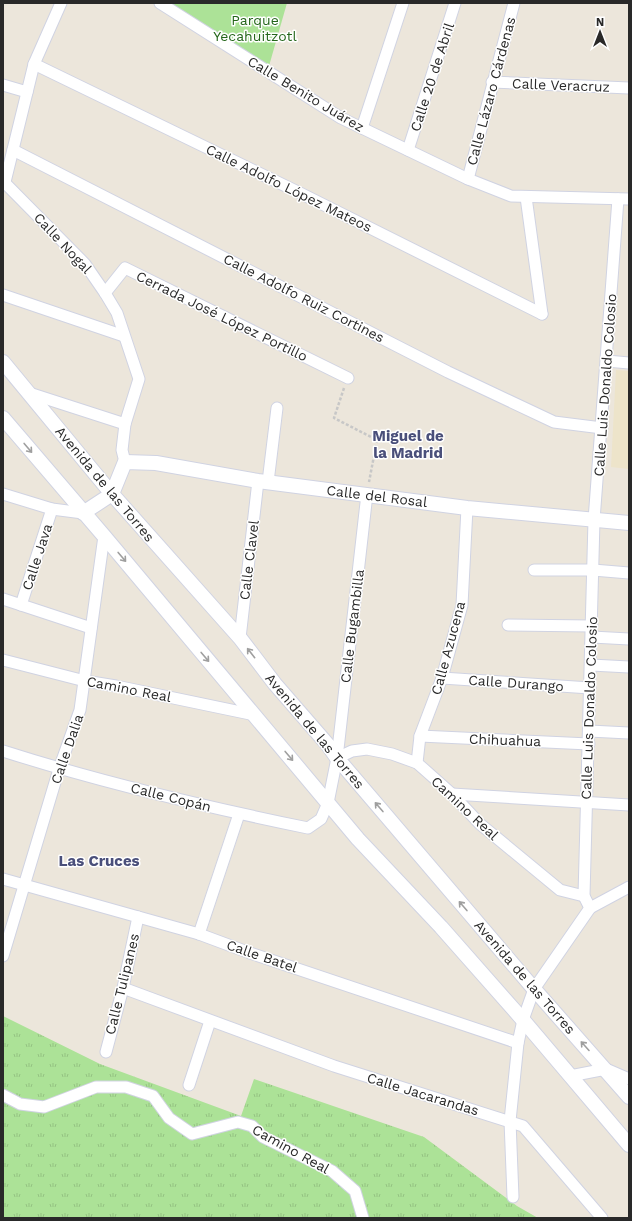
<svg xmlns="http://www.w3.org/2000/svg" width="632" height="1221" viewBox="0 0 632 1221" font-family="'Work Sans',sans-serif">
<defs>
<pattern id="grass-tufts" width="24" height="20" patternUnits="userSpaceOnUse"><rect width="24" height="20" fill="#ace297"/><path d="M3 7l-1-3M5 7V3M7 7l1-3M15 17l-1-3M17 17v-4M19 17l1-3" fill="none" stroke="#94c282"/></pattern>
</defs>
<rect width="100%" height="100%" fill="#ece6db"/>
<path fill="#ede4ca" d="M616,370L629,371V469L611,467Z"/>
<path fill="url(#grass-tufts)" d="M3,1016L100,1064L241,1116L254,1079L424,1137L517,1206L538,1218H3Z"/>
<path fill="#ace297" d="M167,3H287L269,66Z"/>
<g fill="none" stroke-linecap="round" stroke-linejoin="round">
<defs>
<g id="minor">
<path d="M160,3L341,118L468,179L511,196L629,199"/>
<path d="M34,64L298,192L542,314"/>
<path d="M492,82L629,88"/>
<path d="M3,85L27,92"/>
<path d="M362,128L403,3"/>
<path d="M13,150L448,372L554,422L602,428"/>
<path d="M408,150L455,3"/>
<path d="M468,179L514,3"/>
<path d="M3,181L85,264L105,293L117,313L139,379L125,424L122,450L125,462"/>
<path d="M5,182L34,64L61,3"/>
<path d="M526,197L542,314"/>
<path d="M105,293L125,268L348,378"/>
<path d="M3,295L124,336"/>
<path d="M607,361L629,363"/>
<path d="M29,393L125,424"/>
<path d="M268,482L277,408"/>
<path d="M3,494L52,509L83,513"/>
<path d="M534,570H593L629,573"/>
<path d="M3,599L91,628"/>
<path d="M21,605L52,509"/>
<path d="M508,625L592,626"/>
<path d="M592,637L629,639"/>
<path d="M240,638L258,481"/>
<path d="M3,660L85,681L116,686L255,715"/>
<path d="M591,665L629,667"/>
<path d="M442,678L590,688"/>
<path d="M589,731L629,733"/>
<path d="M420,736L589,744"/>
<path d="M3,751C103,783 206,807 308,828L321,819L328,803L337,758L367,494"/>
<path d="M337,758L352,751L367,749L392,754L417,763L452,794L480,824L560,890L584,896"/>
<path d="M417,763L420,736L442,678L462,605L467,508"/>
<path d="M452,794L629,805"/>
<path d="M3,879L199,934L250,953L518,1043"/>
<path d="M590,908L629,887"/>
<path d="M199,934L239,814"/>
<path d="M3,956L59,769L80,710L104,536"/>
<path d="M123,988L334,1066L523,1126L602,1218"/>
<path d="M106,1052L123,988L138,917"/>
<path d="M570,1076L606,1069L629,1079"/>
<path d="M189,1085L210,1021"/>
<path d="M3,1095L20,1104L44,1107L96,1087H126L153,1096L169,1118L192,1134L238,1122L252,1126L263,1137L332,1171L355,1191L363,1218"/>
<path d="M513,1197L510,1121L518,1043L523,1020L534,989L590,908L584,896L594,520L618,199"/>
</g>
<g id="tertiary">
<path d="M3,362L112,494L240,638L275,684L328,745L337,758L534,989L629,1097"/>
<path d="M3,418L104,536L358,839L441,927L523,1020L629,1145"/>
<path d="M83,513L112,494L125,462L156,463L258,481L467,508L629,523"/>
</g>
</defs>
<use href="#minor" stroke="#d0d3e2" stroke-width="13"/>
<use href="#tertiary" stroke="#d0d3e2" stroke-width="16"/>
<path stroke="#c7c7c7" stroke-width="2.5" stroke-dasharray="3 2" stroke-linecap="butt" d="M344,388L334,418L377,440L369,482"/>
<use href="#minor" stroke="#fff" stroke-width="11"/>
<use href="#tertiary" stroke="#fff" stroke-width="14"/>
</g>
<defs><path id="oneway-shaft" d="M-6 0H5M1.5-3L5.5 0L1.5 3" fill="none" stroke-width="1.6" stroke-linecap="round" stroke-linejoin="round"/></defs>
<g stroke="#9f9f9f">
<use href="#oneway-shaft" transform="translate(28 448) rotate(50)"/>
<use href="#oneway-shaft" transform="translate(122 557) rotate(50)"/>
<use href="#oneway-shaft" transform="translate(251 653) rotate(-128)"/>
<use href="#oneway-shaft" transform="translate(205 657) rotate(50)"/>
<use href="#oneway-shaft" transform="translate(289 756) rotate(50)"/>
<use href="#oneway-shaft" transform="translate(379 807) rotate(-131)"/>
<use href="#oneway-shaft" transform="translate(463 906) rotate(-131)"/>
<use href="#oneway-shaft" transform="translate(585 1046) rotate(-132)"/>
</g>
<g text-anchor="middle" stroke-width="3" stroke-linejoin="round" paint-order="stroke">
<g font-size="14" fill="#24661a" stroke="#fff">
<text x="255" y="25">Parque<tspan x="255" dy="16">Yecahuitzotl</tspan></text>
</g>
<g font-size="14" fill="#292929" stroke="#fff">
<text transform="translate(432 77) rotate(-72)" y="5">Calle 20 de Abril</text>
<text transform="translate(561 85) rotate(2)" y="5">Calle Veracruz</text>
<text transform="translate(491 91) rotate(-75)" y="5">Calle Lázaro Cárdenas</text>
<text transform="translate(306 94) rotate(31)" y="5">Calle Benito Juárez</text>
<text transform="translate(289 188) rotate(26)" y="5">Calle Adolfo López Mateos</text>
<text transform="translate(63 243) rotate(47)" y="5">Calle Nogal</text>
<text transform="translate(304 298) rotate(27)" y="5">Calle Adolfo Ruiz Cortines</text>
<text transform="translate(222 316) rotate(26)" y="5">Cerrada José López Portillo</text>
<text transform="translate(605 385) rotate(-86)" y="5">Calle Luis Donaldo Colosio</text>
<text transform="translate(105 484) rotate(50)" y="5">Avenida de las Torres</text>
<text transform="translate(377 496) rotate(7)" y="5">Calle del Rosal</text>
<text transform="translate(37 557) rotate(-72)" y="5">Calle Java</text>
<text transform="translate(249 560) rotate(-83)" y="5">Calle Clavel</text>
<text transform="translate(352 626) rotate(-83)" y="5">Calle Bugambilla</text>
<text transform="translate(448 648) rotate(-75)" y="5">Calle Azucena</text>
<text transform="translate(516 683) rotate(4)" y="5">Calle Durango</text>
<text transform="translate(129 689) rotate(11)" y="5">Camino Real</text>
<text transform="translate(589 708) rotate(-88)" y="5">Calle Luis Donaldo Colosio</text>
<text transform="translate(315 731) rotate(50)" y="5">Avenida de las Torres</text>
<text transform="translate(505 740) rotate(2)" y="5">Chihuahua</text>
<text transform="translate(67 749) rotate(-71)" y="5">Calle Dalia</text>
<text transform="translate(171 797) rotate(14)" y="5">Calle Copán</text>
<text transform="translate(465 808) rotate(43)" y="5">Camino Real</text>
<text transform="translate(262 956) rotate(19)" y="5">Calle Batel</text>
<text transform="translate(525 977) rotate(49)" y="5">Avenida de las Torres</text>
<text transform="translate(122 984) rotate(-76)" y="5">Calle Tulipanes</text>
<text transform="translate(423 1094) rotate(17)" y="5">Calle Jacarandas</text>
<text transform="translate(291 1149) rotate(29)" y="5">Camino Real</text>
</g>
<g font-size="15" font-weight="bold" fill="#4a4f7a" stroke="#fff">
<text x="408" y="441">Miguel de<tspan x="408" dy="17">la Madrid</tspan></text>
<text x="99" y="866">Las Cruces</text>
</g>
</g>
<rect width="632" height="1221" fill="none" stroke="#292929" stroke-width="8"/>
<g transform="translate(600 32)" stroke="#ffffff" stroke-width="3" paint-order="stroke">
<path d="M0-3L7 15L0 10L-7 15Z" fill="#292929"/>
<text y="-6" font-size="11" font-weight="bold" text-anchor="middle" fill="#292929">N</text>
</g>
</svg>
